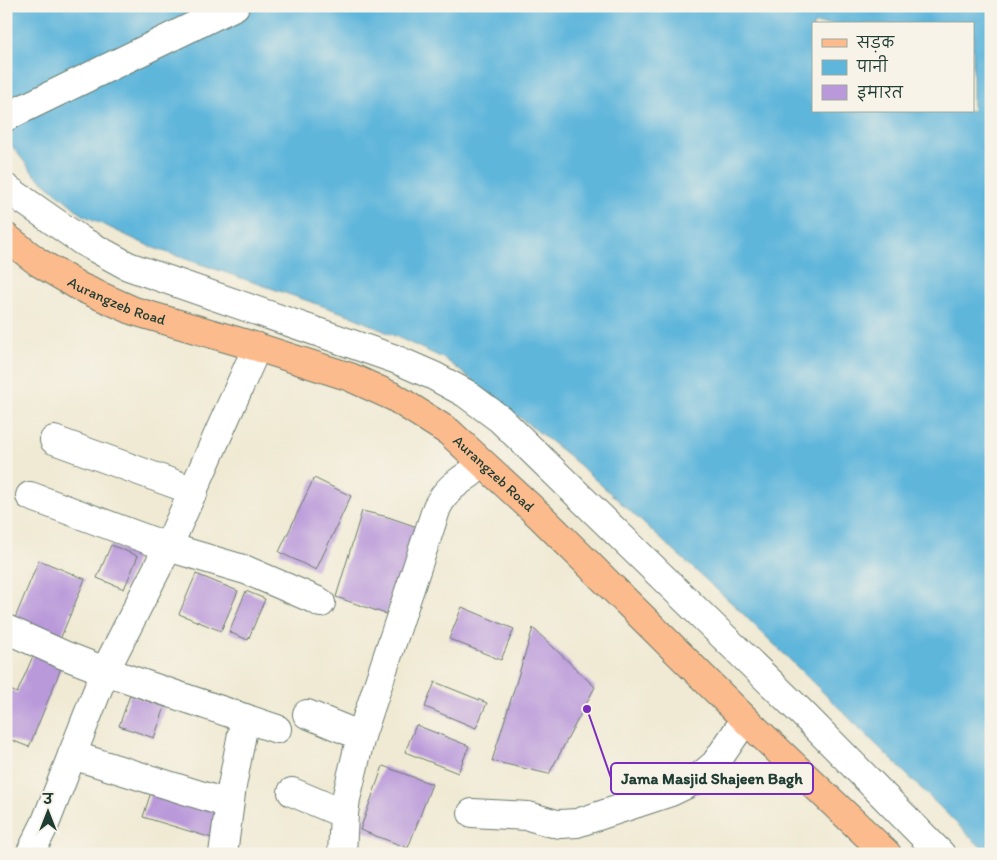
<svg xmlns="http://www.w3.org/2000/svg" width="997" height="860" viewBox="0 0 997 860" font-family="Itim,'Playpen Sans Deva',sans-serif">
<rect width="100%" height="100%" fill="#f7f3e8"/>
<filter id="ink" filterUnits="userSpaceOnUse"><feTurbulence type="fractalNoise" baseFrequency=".02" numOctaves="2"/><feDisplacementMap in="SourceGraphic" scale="10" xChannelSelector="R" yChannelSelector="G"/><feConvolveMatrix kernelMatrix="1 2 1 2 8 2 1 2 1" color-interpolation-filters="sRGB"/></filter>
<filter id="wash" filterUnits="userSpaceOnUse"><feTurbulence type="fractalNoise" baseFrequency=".0096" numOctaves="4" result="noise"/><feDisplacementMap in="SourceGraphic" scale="20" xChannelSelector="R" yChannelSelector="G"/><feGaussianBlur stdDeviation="1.12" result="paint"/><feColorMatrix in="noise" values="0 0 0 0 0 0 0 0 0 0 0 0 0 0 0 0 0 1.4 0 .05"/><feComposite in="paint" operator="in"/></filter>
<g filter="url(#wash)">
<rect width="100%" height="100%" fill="#f0ead4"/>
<path fill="#5fb6db" stroke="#3f7a88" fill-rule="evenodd" d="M6,6H991V854H988L735,606L568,455L445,359L349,315L151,247L83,215L33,173L6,138ZM813,24H973V111H813Z"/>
<g id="blocks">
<g fill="#b999da">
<path d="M314,478L351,496L316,570L279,552Z"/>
<path d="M362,511L388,517L420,528L386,614L336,597Z"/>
<path d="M111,545L138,556L124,589L97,578Z"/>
<path d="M39,560L85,579L59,642L13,623Z"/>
<path d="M196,574L238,591L221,631L179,614Z"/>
<path d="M246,591L265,599L248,640L229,632Z"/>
<path d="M462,607L514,629L501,660L449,639Z"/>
<path d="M533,628L595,687L549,774L492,761Z"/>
<path d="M36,649L64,661L29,747L6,738V688L17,693Z"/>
<path d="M435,682L487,703L476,728L425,707Z"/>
<path d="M130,695L165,707L154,738L119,726Z"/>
<path d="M416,725L469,746L458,773L405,752Z"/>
<path d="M383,766L432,784L408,848L360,830Z"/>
<path d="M153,786L225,808L215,839L143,817Z"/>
</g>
</g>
</g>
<g filter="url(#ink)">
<use href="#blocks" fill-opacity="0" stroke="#687a6c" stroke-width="1"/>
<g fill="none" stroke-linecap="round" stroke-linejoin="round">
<defs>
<g id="minor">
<path d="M6,117L235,6"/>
<path d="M6,188L82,241L128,266L395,359L434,376L465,393L500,419L802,713L941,854"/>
<path d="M54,440L194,491"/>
<path d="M30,496L168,547L246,570L318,601L321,603"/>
<path d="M6,629L64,655L105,671L277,729"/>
<path d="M307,714L361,736"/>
<path d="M72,755L229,804"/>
<path d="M292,792L344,814"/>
<path d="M472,813L528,816L553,823L560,824L577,823L671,792L696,780L715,764L738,730"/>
<path d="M30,854L45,824L105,671L168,547L257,347"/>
<path d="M223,854L232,786L245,718"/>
<path d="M342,854L344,814L346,799L361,736L437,507C447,489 455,484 471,473"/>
</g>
<g id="major">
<path id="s1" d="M6,237L38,262L80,287L134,311L257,347L350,377L394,397L449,432L541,517L748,722L887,854"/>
</g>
</defs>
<use href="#minor" stroke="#687a6c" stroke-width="30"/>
<use href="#major" stroke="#687a6c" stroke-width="30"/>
<use href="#minor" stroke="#fff" stroke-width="28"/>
<use href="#major" stroke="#fbbb8d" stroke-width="28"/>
</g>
</g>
<g text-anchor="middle" stroke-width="4" stroke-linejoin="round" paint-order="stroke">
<g font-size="15" fill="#1f3d34" stroke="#f7f3e8">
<text dy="5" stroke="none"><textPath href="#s1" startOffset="129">Aurangzeb Road</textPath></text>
<text dy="5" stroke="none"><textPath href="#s1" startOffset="549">Aurangzeb Road</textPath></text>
</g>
</g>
<path fill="none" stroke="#7b2cbf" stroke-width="2" d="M587 709L611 778"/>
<circle fill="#7b2cbf" stroke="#f7f3e8" stroke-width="2" cx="587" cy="709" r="5"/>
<rect fill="#f7f3e8" stroke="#7b2cbf" stroke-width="2" x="611" y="763" width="202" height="31" rx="5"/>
<g font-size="16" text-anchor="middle" font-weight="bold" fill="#1f3d34">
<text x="712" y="784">Jama Masjid Shajeen Bagh</text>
</g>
<rect width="997" height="860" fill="none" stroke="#f7f3e8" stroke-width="25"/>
<rect x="812" y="22" width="162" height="90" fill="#f7f3e8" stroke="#a1aaa0"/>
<rect x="822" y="39" width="25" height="8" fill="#fbbb8d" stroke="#a1aaa0"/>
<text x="857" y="48" font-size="15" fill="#1f3d34">सड़क</text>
<rect x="822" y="60" width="25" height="15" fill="#5fb6db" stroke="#a1aaa0"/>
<text x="857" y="72" font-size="15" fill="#1f3d34">पानी</text>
<rect x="822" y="85" width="25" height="15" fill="#b999da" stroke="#a1aaa0"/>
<text x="857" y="98" font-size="15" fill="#1f3d34">इमारत</text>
<g transform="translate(48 812)" stroke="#f7f3e8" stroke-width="4" paint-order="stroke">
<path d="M0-4L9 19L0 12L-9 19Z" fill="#1f3d34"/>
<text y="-8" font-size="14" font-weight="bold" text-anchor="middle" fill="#1f3d34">उ</text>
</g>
</svg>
